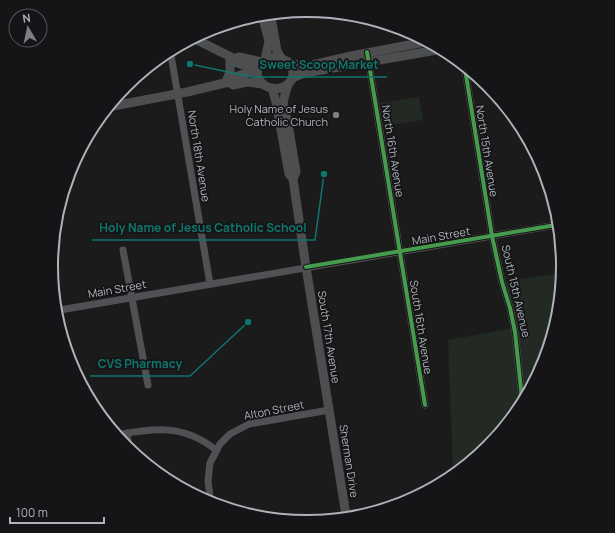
<svg xmlns="http://www.w3.org/2000/svg" width="615" height="533" viewBox="0 0 615 533" font-family="Manrope,sans-serif">
<rect width="100%" height="100%" fill="#1b1b1b"/>
<g fill="#232a24">
<path d="M419,97L423,120L384,126L380,103Z"/>
<path d="M563,273L544,365L489,448L453,472L448,340L514,328L502,282Z"/>
</g>
<g fill="none" stroke-linecap="round" stroke-linejoin="round">
<g stroke="#505154" stroke-width="7">
<path d="M171,55L210,284"/>
<path d="M368,58L425,405"/>
<path d="M465,69L492,236L502,282L510,308L515,332L522,399"/>
<path d="M123,250L148,385"/>
<path d="M60,310L556,225"/>
<path d="M127,433L129,450"/>
<path d="M117,435C155,428 184,424 216,450"/>
<path d="M211,504L208,481L210,463L220,444L230,434L249,424L329,410"/>
</g>
<g stroke="#4d4e50" stroke-width="9">
<path d="M271,17L277,51L281,58"/>
<path d="M263,19L269,41L265,60"/>
<path d="M195,39L235,59L237,63L249,67L257,74"/>
<path d="M273,57C294,57 302,82 280,88C257,93 246,62 273,57Z"/>
<path d="M236,58L239,57L262,62"/>
<path d="M289,62L301,66H308L351,56L425,42"/>
<path d="M292,78L304,73L437,50"/>
<path d="M226,82L230,72V57"/>
<path d="M229,82C235,74 249,74 258,69"/>
<path d="M288,84L283,102L289,130L296,172L293,179"/>
<path d="M272,88L276,102L289,174L293,179L306,267L346,515"/>
<path d="M113,106L187,92L229,82L233,85L247,82L263,84"/>
</g>
<defs>
<g id="cycleway">
<path d="M367,52L425,405"/>
<path d="M465,69L492,236L502,282L510,308L515,332L522,399"/>
<path d="M306,267L556,225"/>
</g>
</defs>
<use href="#cycleway" stroke="#151517" stroke-width="6"/>
<use href="#cycleway" stroke="#469c4c" stroke-width="4"/>
</g>
<circle fill="#7b7e82" stroke="#151517" stroke-width="1.5" cx="336" cy="115" r="4"/>
<g text-anchor="middle" stroke-width="3.5" stroke-linejoin="round" paint-order="stroke">
<g font-size="11" fill="#aeb3ba" stroke="#151517" text-anchor="end">
<text x="328" y="113">Holy Name of Jesus<tspan x="328" dy="13">Catholic Church</tspan></text>
</g>
<g font-size="11" fill="#aeb3ba" stroke="#151517">
<text transform="translate(393 151) rotate(81)" y="4">North 16th Avenue</text>
<text transform="translate(487 151) rotate(81)" y="4">North 15th Avenue</text>
<text transform="translate(199 156) rotate(81)" y="4">North 18th Avenue</text>
<text transform="translate(441 236) rotate(-10)" y="4">Main Street</text>
<text transform="translate(117 289) rotate(-10)" y="4">Main Street</text>
<text transform="translate(516 291) rotate(77)" y="4">South 15th Avenue</text>
<text transform="translate(421 327) rotate(81)" y="4">South 16th Avenue</text>
<text transform="translate(329 337) rotate(81)" y="4">South 17th Avenue</text>
<text transform="translate(274 410) rotate(-11)" y="4">Alton Street</text>
<text transform="translate(349 461) rotate(81)" y="4">Sherman Drive</text>
</g>
</g>
<path d="M0 0H615V533H0ZM58 266a249 249 0 1 1 498 0a249 249 0 1 1-498 0Z" fill="#151517" fill-rule="evenodd"/>
<path fill="none" stroke="#aeb3ba" stroke-width="2" d="M58 266a249 249 0 1 1 498 0a249 249 0 1 1-498 0Z"/>
<path fill="none" stroke="#0f766e" stroke-width="1.5" d="M190 64L252 77H387M324 174L315 240H92M248 322L190 376H90"/>
<g fill="#0f766e" stroke="#151517" stroke-width="1.5">
<circle cx="190" cy="64" r="4"/>
<circle cx="324" cy="174" r="4"/>
<circle cx="248" cy="322" r="4"/>
</g>
<g font-size="12" text-anchor="middle" font-weight="bold" fill="#0f766e" stroke="#151517" stroke-width="3.5" stroke-linejoin="round" paint-order="stroke">
<text x="319" y="69">Sweet Scoop Market</text>
<text x="203" y="232">Holy Name of Jesus Catholic School</text>
<text x="140" y="368">CVS Pharmacy</text>
</g>
<g transform="translate(28 28) rotate(351)"><circle r="19" fill="#151517" stroke="#525458"/>
<path d="M0-3L7 15L0 10L-7 15Z" fill="#7b7e82"/>
<text y="-6" font-size="11" font-weight="bold" text-anchor="middle" fill="#aeb3ba">N</text>
</g>
<path d="M10 517v6h94v-6" fill="none" stroke="#aeb3ba" stroke-width="2"/>
<text x="16" y="517" font-size="12" fill="#aeb3ba" stroke="#151517" stroke-width="3" paint-order="stroke">100 m</text>
</svg>
